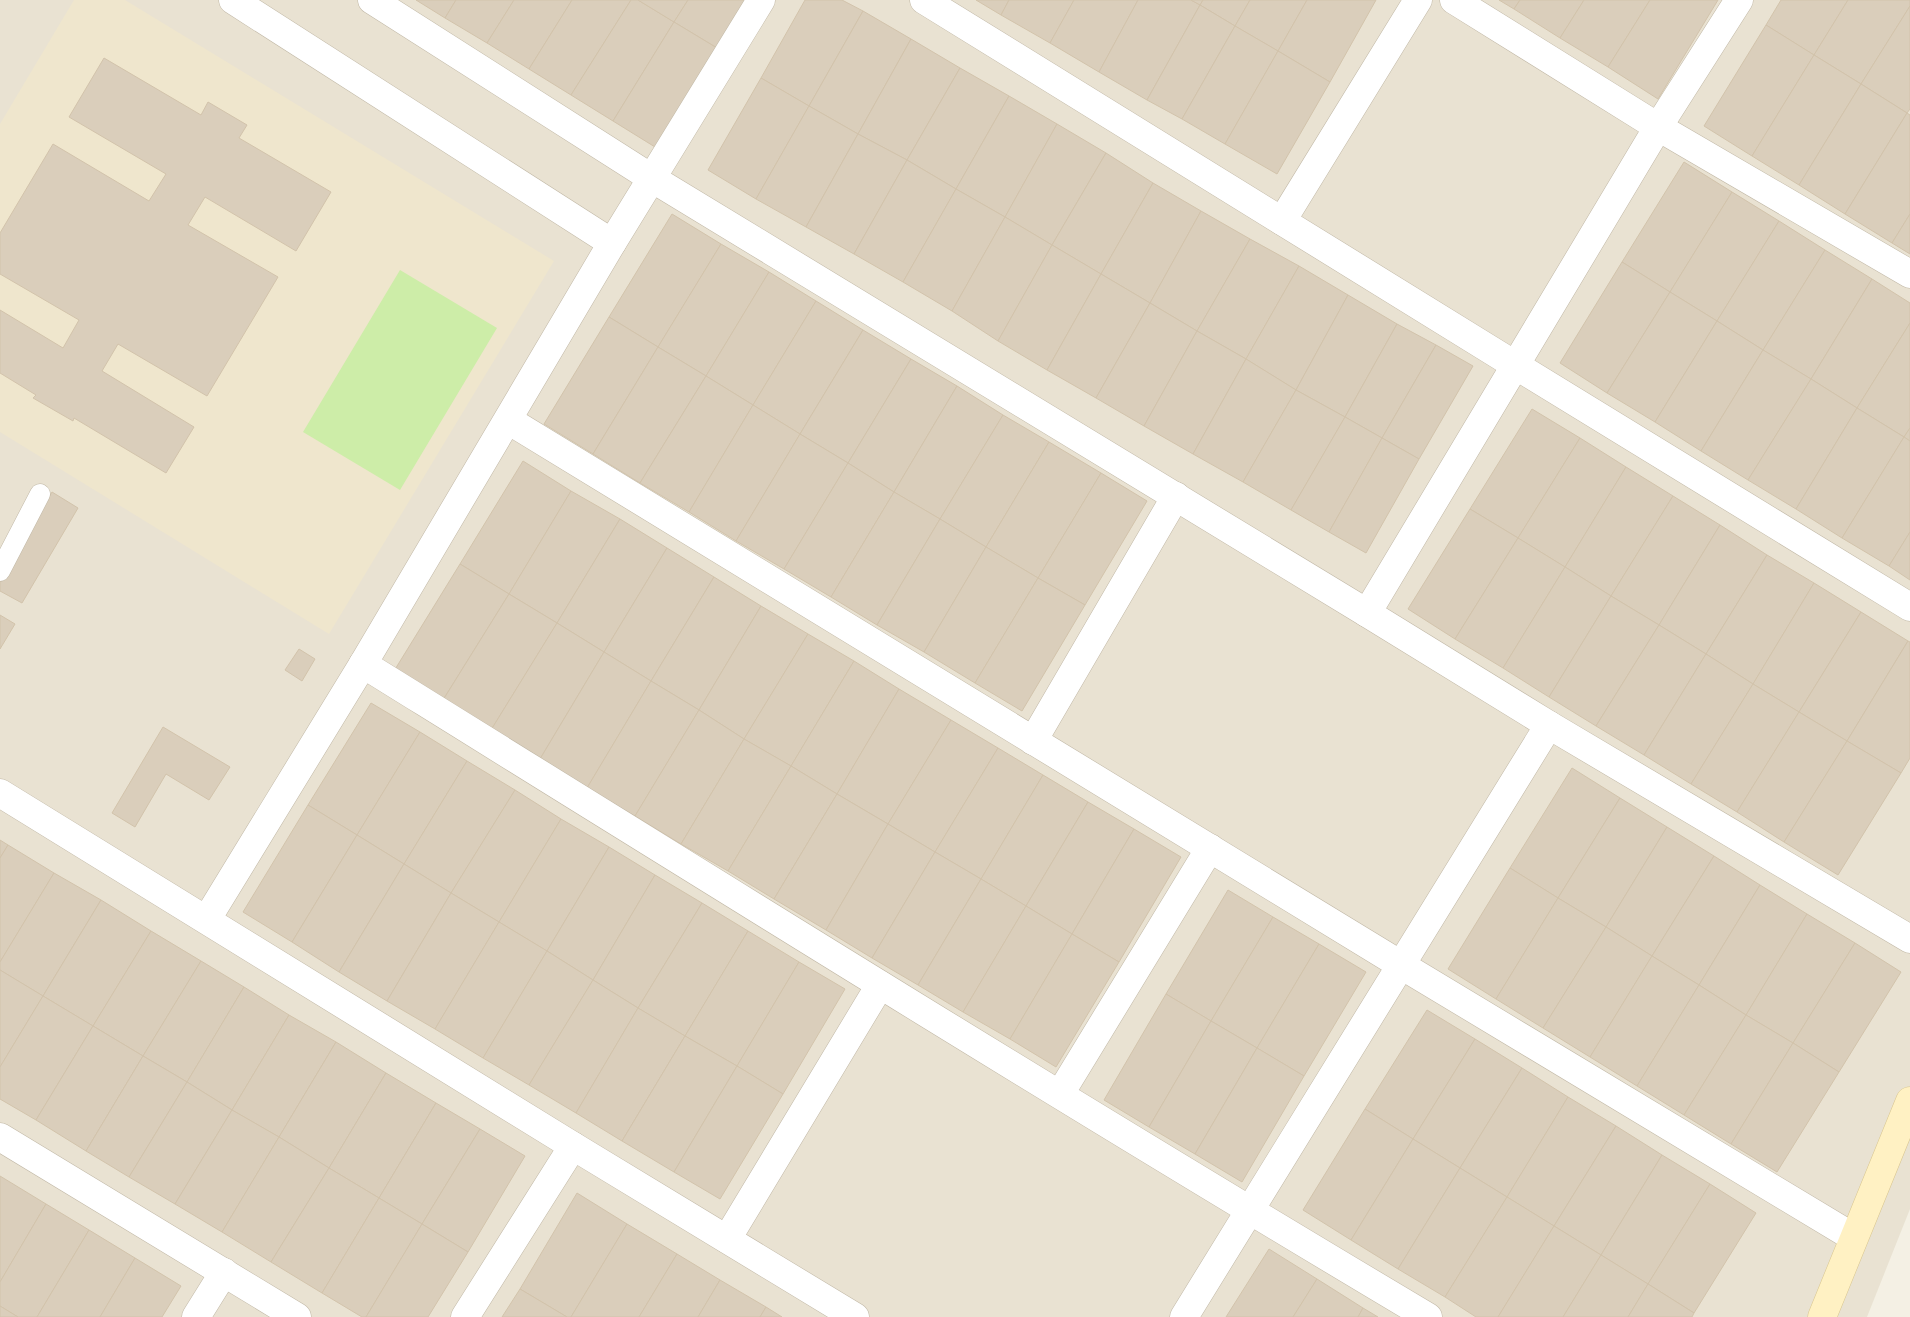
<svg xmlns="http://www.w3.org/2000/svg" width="1910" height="1317" viewBox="0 0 1910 1317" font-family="Rubik,sans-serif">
<rect width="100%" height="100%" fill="#f4f0e4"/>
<path fill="#e9e2d2" d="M0,0H1910V1209L1867,1317H0Z"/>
<path fill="#efe6cd" d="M74,0H125L554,261L329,634L0,432V124Z"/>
<path fill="#cdeda8" d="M400,270L497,328L400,490L303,432Z"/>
<g fill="#dacebb" stroke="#d2c3ab">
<path d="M416,0H456L445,18Z"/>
<path d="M456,0H514L487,43L445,18Z"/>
<path d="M514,0H572L529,69L487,43Z"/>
<path d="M572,0H631L571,95L529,69Z"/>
<path d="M631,0H638L674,22L613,121L571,95Z"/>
<path d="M638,0H688L674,22Z"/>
<path d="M688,0H747L717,48L674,22Z"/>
<path d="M805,0H842L863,11L809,106L761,78Z"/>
<path d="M976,0H1009L1001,15Z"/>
<path d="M1009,0H1074L1050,43L1001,15Z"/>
<path d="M1074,0H1138L1099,72L1050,43Z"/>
<path d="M1138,0H1191L1200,5L1147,100L1099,72Z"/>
<path d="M1191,0H1203L1200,5Z"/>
<path d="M1203,0H1250L1235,26L1200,5Z"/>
<path d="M1250,0H1307L1278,51L1235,26Z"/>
<path d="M1307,0H1376L1330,82L1278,51Z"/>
<path d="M1499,0H1520L1514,9Z"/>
<path d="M1520,0H1584L1560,38L1514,9Z"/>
<path d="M1584,0H1650L1608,67L1560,38Z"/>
<path d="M1650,0H1718L1658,99L1608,67Z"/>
<path d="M1781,0H1848L1814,55L1766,25Z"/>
<path d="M1848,0H1910V6L1861,84L1814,55Z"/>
<path d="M1200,5L1235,26L1182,119L1147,100Z"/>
<path d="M1910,6V109L1907,113L1861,84Z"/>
<path d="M863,11L911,39L858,134L809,106Z"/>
<path d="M674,22L717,48L655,147L613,121Z"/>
<path d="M1766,25L1814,55L1752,156L1704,126Z"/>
<path d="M1235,26L1278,51L1225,144L1182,119Z"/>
<path d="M911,39L960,68L907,160L858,134Z"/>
<path d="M1278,51L1330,82L1277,174L1225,144Z"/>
<path d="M1814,55L1861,84L1799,185L1752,156Z"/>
<path d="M104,58L201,115L208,102L247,125L239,138L331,192L296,251L205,197L188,225L278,277L207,396L118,344L102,371L194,427L166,473L74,418L73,421L33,398L36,395L0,373V310L63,348L79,320L0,274V233L53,144L149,201L166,174L69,117Z"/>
<path d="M960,68L1009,96L956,189L907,160Z"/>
<path d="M761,78L809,106L756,199L708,170Z"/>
<path d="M1861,84L1907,113L1845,214L1799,185Z"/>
<path d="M1009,96L1057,124L1005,217L956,189Z"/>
<path d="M809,106L858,134L806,227L756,199Z"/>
<path d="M1907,113L1910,115V214L1892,243L1845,214Z"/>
<path d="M1057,124L1106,153L1052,245L1005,217Z"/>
<path d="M858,134L907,160L854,254L806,227Z"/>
<path d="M1106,153L1153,183L1101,274L1052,245Z"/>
<path d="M907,160L956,189L903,282L854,254Z"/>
<path d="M1684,162L1732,192L1670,292L1622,262Z"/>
<path d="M1153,183L1201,211L1150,303L1101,274Z"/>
<path d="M956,189L1005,217L952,311L903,282Z"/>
<path d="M1732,192L1779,221L1717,321L1670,292Z"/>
<path d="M1201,211L1250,239L1197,331L1150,303Z"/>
<path d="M672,214L721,244L658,347L609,317Z"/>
<path d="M1910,214V254L1892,243Z"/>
<path d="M1005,217L1052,245L998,341L952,311Z"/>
<path d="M1779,221L1825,250L1763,350L1717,321Z"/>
<path d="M1250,239L1299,266L1246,359L1197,331Z"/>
<path d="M721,244L769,272L706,376L658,347Z"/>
<path d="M1052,245L1101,274L1047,370L998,341Z"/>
<path d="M1825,250L1872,279L1811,379L1763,350Z"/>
<path d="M1622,262L1670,292L1607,393L1560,363Z"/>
<path d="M1299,266L1348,295L1296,390L1246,359Z"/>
<path d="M769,272L816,301L753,405L706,376Z"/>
<path d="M1101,274L1150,303L1096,398L1047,370Z"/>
<path d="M1872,279L1910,303V323L1857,408L1811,379Z"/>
<path d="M1670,292L1717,321L1655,422L1607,393Z"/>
<path d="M1348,295L1397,324L1345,417L1296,390Z"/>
<path d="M816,301L863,330L800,434L753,405Z"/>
<path d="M1150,303L1197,331L1144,426L1096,398Z"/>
<path d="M609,317L658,347L593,454L544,424Z"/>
<path d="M1717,321L1763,350L1701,451L1655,422Z"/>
<path d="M1910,323V428L1904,437L1857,408Z"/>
<path d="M1397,324L1436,345L1382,438L1345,417Z"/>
<path d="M863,330L911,359L848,463L800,434Z"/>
<path d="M1197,331L1246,359L1193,454L1144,426Z"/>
<path d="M1436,345L1473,366L1419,459L1382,438Z"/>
<path d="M658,347L706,376L640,483L593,454Z"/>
<path d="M1763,350L1811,379L1748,480L1701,451Z"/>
<path d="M911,359L957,386L894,492L848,463Z"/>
<path d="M1246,359L1296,390L1243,482L1193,454Z"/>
<path d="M706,376L753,405L689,512L640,483Z"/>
<path d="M1811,379L1857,408L1796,509L1748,480Z"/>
<path d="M957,386L1003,415L940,519L894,492Z"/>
<path d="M1296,390L1345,417L1291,510L1243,482Z"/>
<path d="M753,405L800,434L736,541L689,512Z"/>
<path d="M1857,408L1904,437L1842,538L1796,509Z"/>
<path d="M1532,409L1580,438L1518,538L1470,509Z"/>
<path d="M1003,415L1049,442L986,547L940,519Z"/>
<path d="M1345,417L1382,438L1329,532L1291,510Z"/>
<path d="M1910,428V441L1904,437Z"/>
<path d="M800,434L848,463L784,569L736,541Z"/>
<path d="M1904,437L1910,441V532L1889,566L1842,538Z"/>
<path d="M1382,438L1419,459L1366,553L1329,532Z"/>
<path d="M1580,438L1626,467L1565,567L1518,538Z"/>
<path d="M1049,442L1101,473L1038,578L986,547Z"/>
<path d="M523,461L571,491L509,594L460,564Z"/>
<path d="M848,463L894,492L831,597L784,569Z"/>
<path d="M1626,467L1673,496L1611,596L1565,567Z"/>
<path d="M1101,473L1147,501L1085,605L1038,578Z"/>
<path d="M571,491L620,519L557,623L509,594Z"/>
<path d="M52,492L78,508L22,603L0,591V581Z"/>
<path d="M894,492L940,519L877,625L831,597Z"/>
<path d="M1673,496L1720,525L1659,625L1611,596Z"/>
<path d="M1470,509L1518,538L1455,639L1408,609Z"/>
<path d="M620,519L667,548L604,652L557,623Z"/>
<path d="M940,519L986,547L924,652L877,625Z"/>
<path d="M1720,525L1767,555L1706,654L1659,625Z"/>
<path d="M1910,532V580L1889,566Z"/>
<path d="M1518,538L1565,567L1503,668L1455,639Z"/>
<path d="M986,547L1038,578L975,683L924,652Z"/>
<path d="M667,548L714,577L651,681L604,652Z"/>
<path d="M1767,555L1814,583L1753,684L1706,654Z"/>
<path d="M460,564L509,594L443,700L394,671Z"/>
<path d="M1565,567L1611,596L1549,697L1503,668Z"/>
<path d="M714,577L761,606L699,710L651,681Z"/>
<path d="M1038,578L1085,605L1022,711L975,683Z"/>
<path d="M1814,583L1861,612L1799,712L1753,684Z"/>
<path d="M509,594L557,623L491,730L443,700Z"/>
<path d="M1611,596L1659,625L1596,726L1549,697Z"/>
<path d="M761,606L808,634L744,739L699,710Z"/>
<path d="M1861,612L1908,641L1847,741L1799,712Z"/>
<path d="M0,615L15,624L0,649Z"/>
<path d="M557,623L604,652L540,759L491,730Z"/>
<path d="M1659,625L1706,654L1644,755L1596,726Z"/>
<path d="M808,634L854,661L791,766L744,739Z"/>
<path d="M1908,641L1910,642V758L1901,773L1847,741Z"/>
<path d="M299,649L315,659L302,681L285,670Z"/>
<path d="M604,652L651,681L587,788L540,759Z"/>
<path d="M1706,654L1753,684L1691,784L1644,755Z"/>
<path d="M854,661L899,689L837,794L791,766Z"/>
<path d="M651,681L699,710L635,816L587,788Z"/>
<path d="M1753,684L1799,712L1737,812L1691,784Z"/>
<path d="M899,689L951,720L888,824L837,794Z"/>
<path d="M371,703L420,732L357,835L308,805Z"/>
<path d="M699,710L744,739L681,844L635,816Z"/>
<path d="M1799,712L1847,741L1784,842L1737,812Z"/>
<path d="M951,720L998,748L935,852L888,824Z"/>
<path d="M163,727L230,767L209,800L166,774L135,827L112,813Z"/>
<path d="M420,732L467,761L404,864L357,835Z"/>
<path d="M744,739L791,766L728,871L681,844Z"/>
<path d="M1847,741L1901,773L1838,875L1784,842Z"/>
<path d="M998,748L1043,775L981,879L935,852Z"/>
<path d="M467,761L515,790L451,893L404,864Z"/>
<path d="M791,766L837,794L774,899L728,871Z"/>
<path d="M1572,768L1620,798L1558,898L1510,868Z"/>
<path d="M1043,775L1088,802L1026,906L981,879Z"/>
<path d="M515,790L561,819L499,922L451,893Z"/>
<path d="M837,794L888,824L826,930L774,899Z"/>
<path d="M1620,798L1667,827L1606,927L1558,898Z"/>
<path d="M1088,802L1134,829L1072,934L1026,906Z"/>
<path d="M308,805L357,835L292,942L243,912Z"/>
<path d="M561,819L609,847L547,951L499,922Z"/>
<path d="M888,824L935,852L872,958L826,930Z"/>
<path d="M1667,827L1714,856L1652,956L1606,927Z"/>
<path d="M1134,829L1181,857L1119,962L1072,934Z"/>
<path d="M357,835L404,864L339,972L292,942Z"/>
<path d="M0,840L8,845L0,858Z"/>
<path d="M8,845L54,873L0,962V858Z"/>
<path d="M609,847L655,875L593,980L547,951Z"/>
<path d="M935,852L981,879L918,985L872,958Z"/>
<path d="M1714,856L1760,885L1699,985L1652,956Z"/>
<path d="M404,864L451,893L387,1001L339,972Z"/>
<path d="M1510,868L1558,898L1496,999L1448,969Z"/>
<path d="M54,873L101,900L43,996L0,970V962Z"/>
<path d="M655,875L702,903L638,1008L593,980Z"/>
<path d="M981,879L1026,906L963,1012L918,985Z"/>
<path d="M1760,885L1807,914L1746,1015L1699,985Z"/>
<path d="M1228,890L1273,917L1211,1021L1166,994Z"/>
<path d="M451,893L499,922L435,1029L387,1001Z"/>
<path d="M1558,898L1606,927L1543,1028L1496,999Z"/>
<path d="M101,900L151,931L93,1026L43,996Z"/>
<path d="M702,903L748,931L685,1036L638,1008Z"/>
<path d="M1026,906L1072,934L1010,1039L963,1012Z"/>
<path d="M1807,914L1855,943L1793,1043L1746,1015Z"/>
<path d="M1273,917L1319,944L1257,1048L1211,1021Z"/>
<path d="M499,922L547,951L483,1058L435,1029Z"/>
<path d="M1606,927L1652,956L1590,1057L1543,1028Z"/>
<path d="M151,931L201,961L143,1056L93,1026Z"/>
<path d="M748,931L799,962L737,1066L685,1036Z"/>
<path d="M1072,934L1119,962L1056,1067L1010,1039Z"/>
<path d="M1855,943L1901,972L1839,1072L1793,1043Z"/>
<path d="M1319,944L1366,972L1304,1076L1257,1048Z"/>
<path d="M547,951L593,980L529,1085L483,1058Z"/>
<path d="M1652,956L1699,985L1637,1086L1590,1057Z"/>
<path d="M201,961L244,987L187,1082L143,1056Z"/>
<path d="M799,962L845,989L783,1094L737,1066Z"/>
<path d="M0,970L43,996L0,1067Z"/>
<path d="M593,980L638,1008L576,1113L529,1085Z"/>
<path d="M1699,985L1746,1015L1684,1115L1637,1086Z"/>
<path d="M244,987L289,1015L232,1110L187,1082Z"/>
<path d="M1166,994L1211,1021L1149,1127L1104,1100Z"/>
<path d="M43,996L93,1026L36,1120L0,1099V1067Z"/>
<path d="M638,1008L685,1036L622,1141L576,1113Z"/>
<path d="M1427,1010L1475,1039L1413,1139L1365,1109Z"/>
<path d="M289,1015L336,1042L279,1137L232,1110Z"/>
<path d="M1746,1015L1793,1043L1731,1144L1684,1115Z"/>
<path d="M1211,1021L1257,1048L1195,1154L1149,1127Z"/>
<path d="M93,1026L143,1056L86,1151L36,1120Z"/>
<path d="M685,1036L737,1066L674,1172L622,1141Z"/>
<path d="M1475,1039L1522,1068L1460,1168L1413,1139Z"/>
<path d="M336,1042L386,1073L329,1168L279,1137Z"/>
<path d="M1793,1043L1839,1072L1777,1172L1731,1144Z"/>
<path d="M1257,1048L1304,1076L1242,1182L1195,1154Z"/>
<path d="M143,1056L187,1082L129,1177L86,1151Z"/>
<path d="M737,1066L783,1094L720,1199L674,1172Z"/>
<path d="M1522,1068L1568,1097L1507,1197L1460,1168Z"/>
<path d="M386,1073L436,1103L379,1198L329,1168Z"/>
<path d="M187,1082L232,1110L175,1204L129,1177Z"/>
<path d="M1568,1097L1616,1126L1554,1226L1507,1197Z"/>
<path d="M436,1103L480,1129L422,1224L379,1198Z"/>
<path d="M1365,1109L1413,1139L1351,1240L1303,1210Z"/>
<path d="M232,1110L279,1137L222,1232L175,1204Z"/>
<path d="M1616,1126L1662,1155L1601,1255L1554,1226Z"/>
<path d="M480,1129L525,1156L468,1252L422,1224Z"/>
<path d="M279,1137L329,1168L271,1262L222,1232Z"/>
<path d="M1413,1139L1460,1168L1398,1269L1351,1240Z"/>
<path d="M1662,1155L1710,1184L1648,1284L1601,1255Z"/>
<path d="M329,1168L379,1198L322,1293L271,1262Z"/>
<path d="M1460,1168L1507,1197L1445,1297L1398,1269Z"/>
<path d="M0,1176L46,1204L0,1282Z"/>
<path d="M1710,1184L1756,1213L1694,1313L1648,1284Z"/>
<path d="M577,1193L627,1224L571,1317H567L520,1289Z"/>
<path d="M1507,1197L1554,1226L1498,1317H1476L1445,1297Z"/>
<path d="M379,1198L422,1224L366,1317H362L322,1293Z"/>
<path d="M46,1204L89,1230L37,1317H18L0,1306V1282Z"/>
<path d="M422,1224L468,1252L428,1317H366Z"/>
<path d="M627,1224L677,1254L639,1317H571Z"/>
<path d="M1554,1226L1601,1255L1563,1317H1498Z"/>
<path d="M89,1230L135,1258L100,1317H37Z"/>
<path d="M1269,1249L1317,1279L1293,1317H1226Z"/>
<path d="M677,1254L720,1280L698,1317H639Z"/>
<path d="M1601,1255L1648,1284L1628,1317H1563Z"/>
<path d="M135,1258L181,1286L162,1317H100Z"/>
<path d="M1317,1279L1363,1308L1358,1317H1293Z"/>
<path d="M720,1280L766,1307L760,1317H698Z"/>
<path d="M1648,1284L1694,1313L1692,1317H1628Z"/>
<path d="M520,1289L567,1317H502Z"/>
<path d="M0,1306L18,1317H0Z"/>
<path d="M766,1307L782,1317H760Z"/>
<path d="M1363,1308L1378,1317H1358Z"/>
</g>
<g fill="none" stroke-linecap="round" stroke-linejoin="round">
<defs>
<path id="lane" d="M0,571L40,494"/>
<g id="street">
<path d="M233,0L612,243"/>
<path d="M372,0L653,179L1367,613L1549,725L1910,939"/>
<path d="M924,0L1515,365L1910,607"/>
<path d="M1454,0L1658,127L1910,274"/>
<path d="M1282,221L1418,0"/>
<path d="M508,420L1401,965L1853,1237"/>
<path d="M1367,613L1658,127L1739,0"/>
<path d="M363,664C717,884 1070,1104 1428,1317"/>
<path d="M1033,741L1176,496"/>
<path d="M0,793L573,1146L855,1317"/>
<path d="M207,919L363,664L612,243L761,0"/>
<path d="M1060,1094L1210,848"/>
<path d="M0,1137L297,1317"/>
<path d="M727,1239L880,985"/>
<path d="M196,1317L224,1272"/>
<path d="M465,1317L573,1146"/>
<path d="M1184,1317L1549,725"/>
</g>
<path id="secondary" d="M1822,1317L1910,1101"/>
</defs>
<use href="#lane" stroke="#c1b8a6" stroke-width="21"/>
<use href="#street" stroke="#c1b8a6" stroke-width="29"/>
<use href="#secondary" stroke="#d9c68f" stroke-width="29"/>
<use href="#lane" stroke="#fff" stroke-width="20"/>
<use href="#street" stroke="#fff" stroke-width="28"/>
<use href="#secondary" stroke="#fff1c3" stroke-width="28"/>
</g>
</svg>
